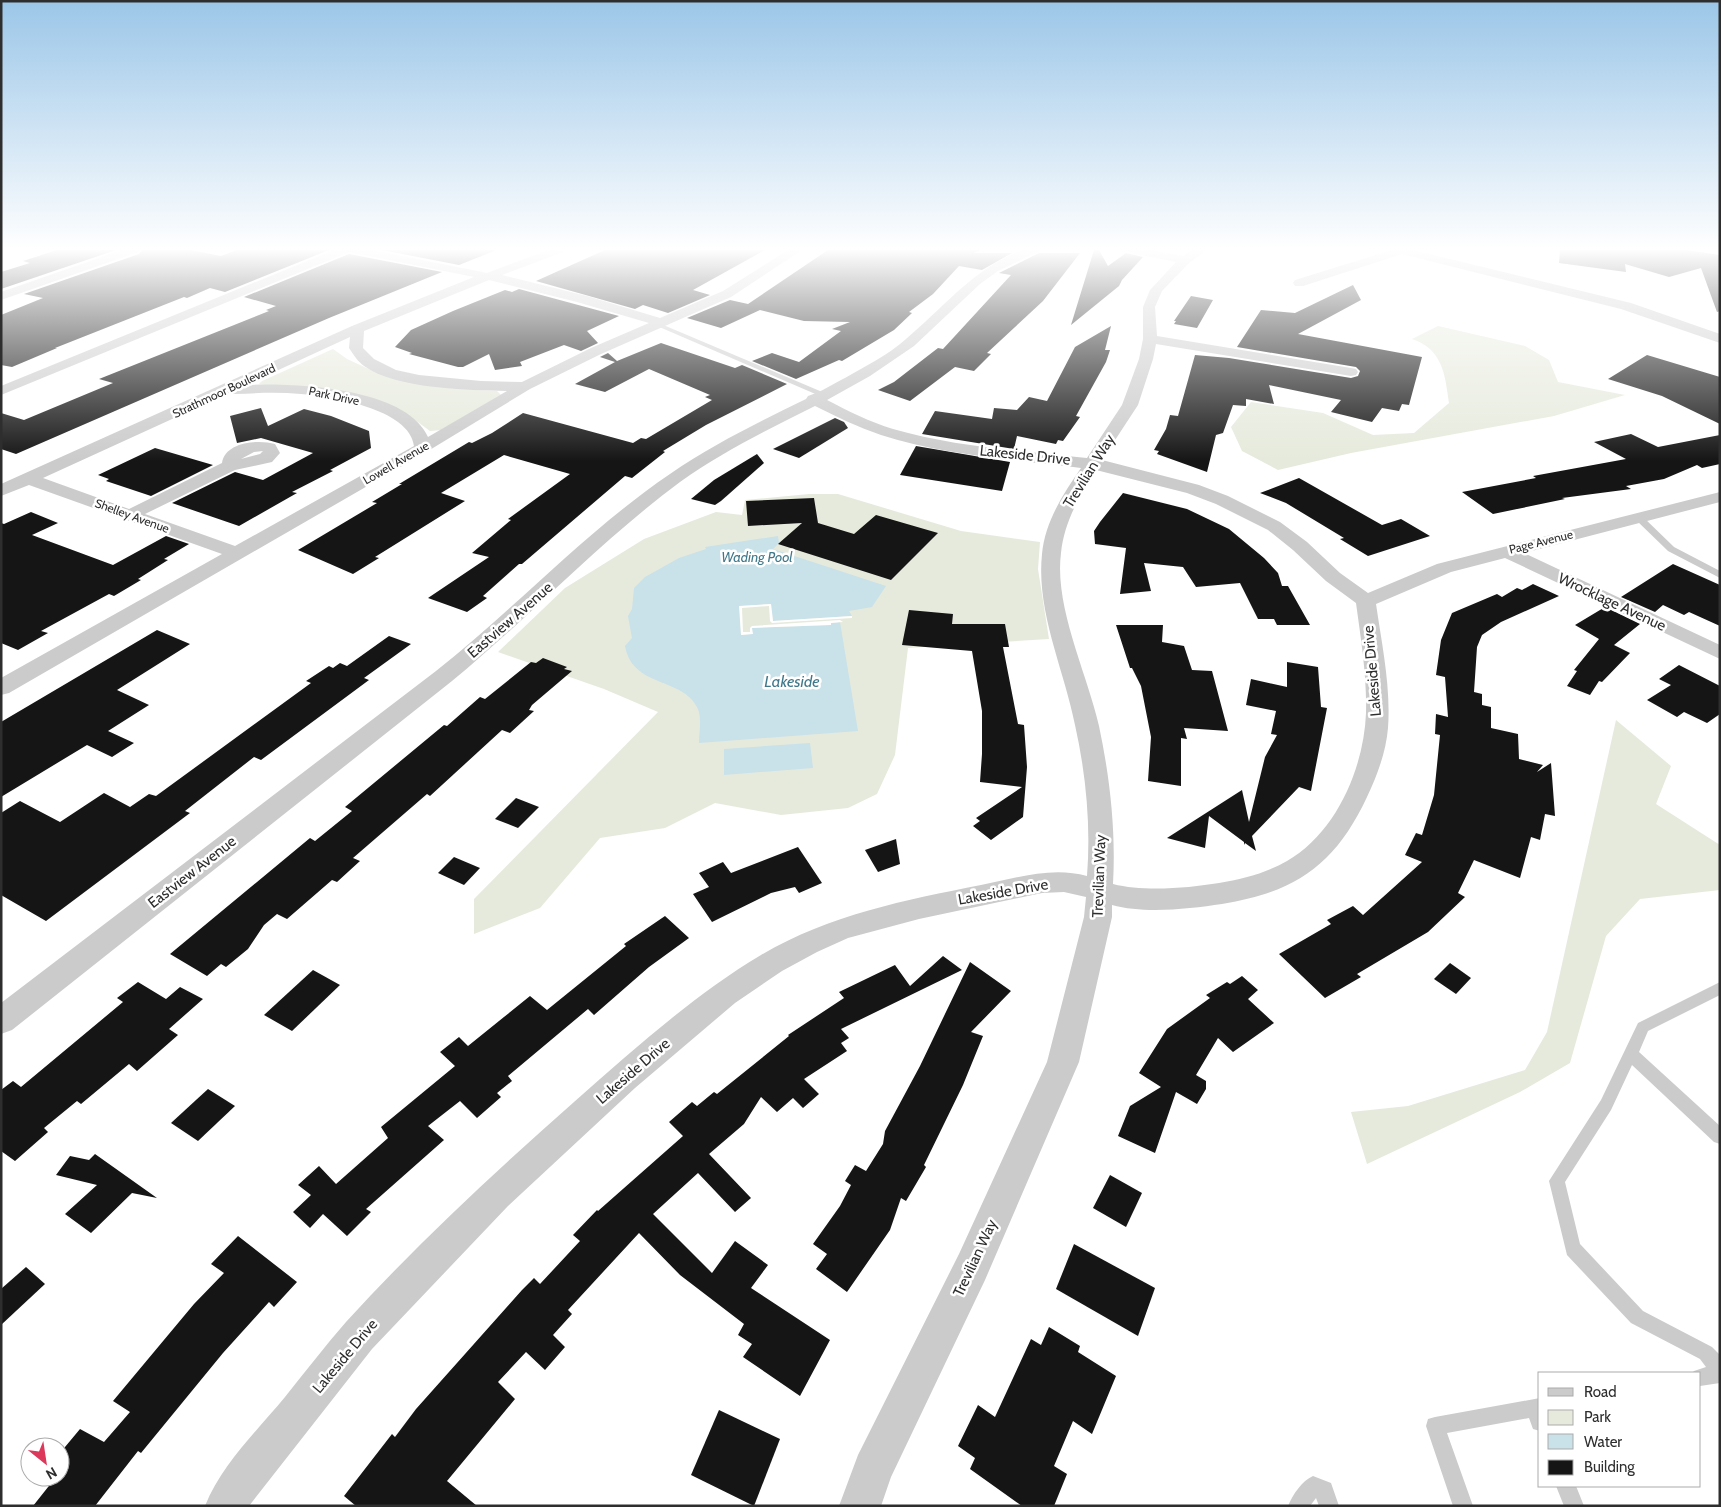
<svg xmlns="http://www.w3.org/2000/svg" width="1721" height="1507" viewBox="0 0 1721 1507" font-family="Cabin,sans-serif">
<rect width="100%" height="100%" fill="#fff"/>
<g fill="#e6eadc">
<path d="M1438,326L1525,346L1549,360L1558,382L1625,395L1554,416L1351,453L1278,470L1242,451L1231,427L1251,402L1323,413L1373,435L1414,433L1449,403C1445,375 1443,349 1412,339Z"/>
<path d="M333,349L347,359L371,370L407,381L455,389L497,391L501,395L441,430L430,431L415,420L389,406L259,384L262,381Z"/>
<path d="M809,494H838L961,531L1040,542L1038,569L1049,639L908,648L895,755L877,794L848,808L781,815L715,803L665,828L600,838L540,908L474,934V899L658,712L604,689L498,652L565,588L644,539L716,512L742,515L745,500Z"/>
<path d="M1616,720L1671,766L1656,804L1720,845V890L1640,899L1606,936L1570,1063L1520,1092L1367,1164L1351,1112L1408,1106L1525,1070L1547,1032Z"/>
</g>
<g fill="#c9e1e9">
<path d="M778,536L779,543L773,549L886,586L872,607L849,611L852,616L773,621L771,604L740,606L741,635L752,634V628L831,625V623L840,622L858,731L699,743C699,733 702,719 698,709C683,676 633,689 625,646L632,638L628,616L632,609L634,588L645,577L679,558L706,549L705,547Z"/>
<path d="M810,743L813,768L724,775V749Z"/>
</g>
<path fill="#fff" d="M771,604L773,621L852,616V618L772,623L770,621L769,606L742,608L743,632H750V628L752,626L840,620L843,622L831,623V625L752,628L753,634L741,635L739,606Z"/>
<g fill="#151515">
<path d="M57,250H116L1,289V272L30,263L23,261Z"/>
<path d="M142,250H190L221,256L237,250H329L225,292L210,288L187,298L184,297L55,348H57L12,367L1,365V315L43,298L24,294L139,254Z"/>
<path d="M382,250H494V251L459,265Z"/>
<path d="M605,250H765L693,290L710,295L668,313L643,305L635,309L536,281Z"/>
<path d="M828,250H980L974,253H1012L982,270L959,266L933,294L909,312L912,313L894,330L842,361L839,360L796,379L752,361L772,353L799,362L841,331L832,329L850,322L804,321L760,310L721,328L687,318L730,300L748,304Z"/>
<path d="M1094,250H1099L1108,266L1126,253L1143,257L1122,280L1119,286L1071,325Z"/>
<path d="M1560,250H1686L1720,255V311L1717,312L1701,268L1669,277L1625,264L1626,272L1559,263Z"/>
<path d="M1039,253H1080L1043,301L987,353L991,354L974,371L955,367L910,401L878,390L894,382L938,348L943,349L1011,275L999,273Z"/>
<path d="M349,254L442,272L329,318L16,454L1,449V413L24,420L113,383L99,379L269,311L266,310L276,306L244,297Z"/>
<path d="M1353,285L1361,300L1298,334L1422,357L1409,405L1402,404L1399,411L1382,408L1372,422L1331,412L1341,400L1269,385L1274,404L1246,399V406L1233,405L1223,433L1216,435L1207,472L1157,454L1159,451L1154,450L1166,429L1170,415L1178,416L1195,355L1229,358L1351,378L1358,376L1360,371L1356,367L1237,347L1261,310L1295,313Z"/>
<path d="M519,289L619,316L587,331L598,343L581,351L564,345L520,362L522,366L495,370L489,354L463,367H458L409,354L412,353L395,347L411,330L453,311L505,290L512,292Z"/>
<path d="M1191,296L1213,300L1197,328L1174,324L1176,321H1174Z"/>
<path d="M1111,326L1105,350H1110L1106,362L1076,416L1080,417L1063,441L1058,440L1056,444L1017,436L1014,449L922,434L935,411L992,419L994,408L1017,410L1029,397L1047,401L1075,347Z"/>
<path d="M661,343L735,368L742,365L787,384L706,425L663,451L665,452L632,478L625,476L522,564H519L483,596L487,598L467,612L428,598L489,557L472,553L511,520L508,519L570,474L504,455L441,493L465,501L375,557L379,558L353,574L298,550L377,503L372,502L402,484H399L469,442L472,443L492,433L523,413L633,443L641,438L646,439L712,400L705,397L710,395L649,369L605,392L575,384L615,362L600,357L608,353L617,361Z"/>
<path d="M1647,355L1720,377V424L1662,396L1608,379Z"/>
<path d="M261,408L268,426L304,409L331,416L369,431L371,448L330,470L333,471L292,492L297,493L239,526L172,503L235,472L263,480L313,453L261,438L237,443L230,416Z"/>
<path d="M835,418L844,422L848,428L799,458L773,449Z"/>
<path d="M1631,434L1658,447L1720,435V464L1702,468L1697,465L1664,479L1626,486L1631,489L1562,498L1565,499L1493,514L1462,492L1536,478L1533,476L1626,459L1594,442Z"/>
<path d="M916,446L1010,462L1002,491L900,475Z"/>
<path d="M155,448L213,465L151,496L106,481L109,479L98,475Z"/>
<path d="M757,454L764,463L721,501L715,505L691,499L714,480Z"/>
<path d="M1299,478L1382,525L1401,519L1430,536L1368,556L1340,539L1344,538L1286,503L1260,493Z"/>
<path d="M1123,493L1187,509L1229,529L1264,558L1278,573L1282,586H1288L1310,625H1277L1274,619H1258L1240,583L1196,587L1183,567L1144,563L1151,591L1120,594L1126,548L1095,544L1094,531L1100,522Z"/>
<path d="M814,498L818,523L854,534L876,515L938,533L891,580L778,544L802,523L748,526L746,501Z"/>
<path d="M31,512L58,523L32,535L113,565L166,536L189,544L164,559L168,560L138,579L141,580L114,596L109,594L41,631L48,633L18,650L1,643V523L4,524Z"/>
<path d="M1673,564L1720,585V626L1689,612L1684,615L1663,605L1655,612L1621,597Z"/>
<path d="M1533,584L1559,596L1501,622L1482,635L1477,647L1474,692L1482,694V705L1491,707V728L1518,734L1519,759L1543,765L1537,772L1551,763L1555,816L1545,814L1540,840L1531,837L1520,878L1474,860L1458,893L1465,897L1428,932L1357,974L1361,977L1325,998L1279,954L1331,924L1327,920L1353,906L1363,915L1422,862L1405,855L1416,833L1422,835L1434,795L1440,735L1435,734L1436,714L1448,717L1445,677L1436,675L1441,640L1452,613L1497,594L1502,597L1517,588L1522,590Z"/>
<path d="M1605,607L1640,624L1614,645L1630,653L1602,682L1599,681L1590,695L1567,686L1577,671L1574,670L1599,639L1575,625Z"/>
<path d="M909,610L953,614L952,624H1005L1009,647H1003L1018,724L1024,725L1027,767L1023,817L991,840L973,826L980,821L976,818L1022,787L980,782L982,754V711L972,651L902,645Z"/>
<path d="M1116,625H1163L1162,642L1184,646L1192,670L1212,671L1228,731L1184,728L1187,739L1181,738V786L1148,781L1151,737L1141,686L1132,668H1130Z"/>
<path d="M157,630L190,644L117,690L149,705L108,731L134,743L112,757L87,745L1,797V722Z"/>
<path d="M389,636L411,644L364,678L369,680L261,760L254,757L185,811L190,813L46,921L1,895V813L20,801L60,822L104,793L130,807L149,794L156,796L311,683L306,681L329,666L333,668L340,663L347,666Z"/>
<path d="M543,658L567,667L564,669L572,671L532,705L529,710L534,711L510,733L502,730L430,796L427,794L353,858L360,861L337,882L332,880L287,919L277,914L264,925L248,949L226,967L221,964L207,976L170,954L310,838L315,841L352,811L345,807L444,725L447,726L480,697L485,699L531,662L536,663Z"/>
<path d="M1287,662L1318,667L1321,707L1327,708L1311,791L1299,787L1252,836L1256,851L1245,843L1244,845V842L1209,816L1205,848L1167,838L1242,790L1249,822L1265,757L1277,735L1271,734L1276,711L1246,705L1251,679L1287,687Z"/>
<path d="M1679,665L1720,686V714L1707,723L1684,712L1677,717L1647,700L1671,685L1659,679Z"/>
<path d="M516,798L539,807L518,828L495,819Z"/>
<path d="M896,839L900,864L878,872L865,850Z"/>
<path d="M798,847L822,883L799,893L795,887L771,893L712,922L693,894L709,887L699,873L723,862L731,873Z"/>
<path d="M454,857L480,868L464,885L438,873Z"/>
<path d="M665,916L689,938L649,967L594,1015L588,1009L508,1076L512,1081L497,1093L501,1097L477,1118L460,1101L428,1126L444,1140L366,1209L371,1212L347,1236L323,1214L310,1228L293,1212L311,1195L298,1185L319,1166L336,1184L388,1138L381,1127L455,1066L440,1052L459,1037L468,1046L530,996L547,1010L626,946L624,944Z"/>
<path d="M943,956L962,970L841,1029L849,1038L841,1043L847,1051L804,1079L819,1094L803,1108L793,1098L777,1112L761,1097L744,1124L709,1154L751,1198L735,1212L698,1173L653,1214L712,1273L735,1241L768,1265L751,1288L830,1340L800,1396L743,1357L752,1344L738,1335L744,1324L680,1275L639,1233L568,1310L572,1314L553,1335L565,1347L545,1370L526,1352L498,1382L515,1399L447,1481L477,1506H356L344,1496L392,1434L395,1437L416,1409L522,1290L534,1278L540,1284L580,1241L573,1235L597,1210L598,1211L683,1136L669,1122L692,1102L697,1106L714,1092L717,1094L789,1036L788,1035L844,998L839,992L895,965L910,986Z"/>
<path d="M970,962L1011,991L971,1032L983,1036L963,1085L924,1165L926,1167L906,1201L901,1198L890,1230L847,1292L816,1269L827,1254L813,1244L840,1206L851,1185L845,1181L855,1165L866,1171L883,1144L885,1131L920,1066Z"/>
<path d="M1450,963L1471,978L1456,994L1434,979Z"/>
<path d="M313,970L340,985L292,1031L264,1015Z"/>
<path d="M1242,976L1258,990L1248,999L1274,1023L1233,1052L1218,1038L1196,1075L1206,1081V1089L1197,1104L1176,1092L1155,1153L1118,1136L1130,1106L1161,1087L1139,1073L1167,1029L1210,998L1206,995L1227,982L1230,984Z"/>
<path d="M138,982L166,999L180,987L203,999L169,1029L178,1035L137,1071L129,1064L81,1104L77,1101L44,1128L48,1132L15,1161L1,1151V1090L13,1081L21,1087L123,1002L117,998Z"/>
<path d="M208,1089L235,1106L198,1141L171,1123Z"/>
<path d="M95,1154L157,1198L132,1193L91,1233L65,1214L97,1185L56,1175L70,1156L89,1160Z"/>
<path d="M1110,1175L1142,1193L1126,1227L1093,1208Z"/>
<path d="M238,1236L297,1282L274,1307L269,1302L223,1353L141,1453L138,1451L95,1506H33L56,1477H60V1453L80,1429L104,1442L130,1412L113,1401L194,1304L224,1273L211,1264Z"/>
<path d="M1074,1244L1155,1288L1138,1336L1056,1289Z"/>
<path d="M26,1267L45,1284L1,1325V1289Z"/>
<path d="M1049,1327L1080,1346L1078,1352L1116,1376L1092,1434L1073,1421L1054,1466L1067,1474L1054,1506H1022L970,1469L975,1458L958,1446L978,1405L995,1417L1031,1339L1041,1345Z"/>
<path d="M719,1410L780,1439L754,1506L691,1475Z"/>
</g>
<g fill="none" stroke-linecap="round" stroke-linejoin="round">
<g fill="#cbcbcb" fill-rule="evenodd">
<path d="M657,324H661L827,394L820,396L657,326Z"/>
<path d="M1638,514L1641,515L1674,547L1720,571V578L1668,551L1635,519L1634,517Z"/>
<path d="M1720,982V995L1648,1031L1639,1052L1720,1126V1144L1714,1142L1632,1065L1611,1110L1565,1182L1580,1244L1643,1311L1712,1347L1720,1355V1383L1700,1386V1373H1692L1694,1371L1706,1367L1700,1359L1631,1323L1567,1255L1549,1181L1601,1100L1638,1023Z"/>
<path d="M1540,1398V1431L1533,1429L1529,1418L1447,1433L1473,1506H1453L1426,1426L1428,1419L1435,1417Z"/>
<path d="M1313,1476L1331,1483L1339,1506H1319L1316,1498L1310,1506H1288C1293,1494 1302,1481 1313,1476Z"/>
<path d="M1556,1486H1576L1584,1506H1564Z"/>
</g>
<g fill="#cbcbcb" fill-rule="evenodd">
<path d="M122,250H140L138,252L1,300V292Z"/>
<path d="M334,250H372L487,273L548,250H565L563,252L502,275L587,296L660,318L723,291L788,250H802L731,297L601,354L530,389L428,451L9,693L1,695V678L222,554L29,485L1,496V484L352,326L474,277L349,252L1,395V386ZM489,280L577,302L649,323L591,348L522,382L481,381L419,375L396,370L374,359L363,348L364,331ZM350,337L349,348C353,354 358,362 364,366C396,389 468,390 507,391L428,437C406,387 293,383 246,385ZM229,393L235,394C257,393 279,392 301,394C331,396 410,409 414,446L235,546L145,514L235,470L272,462L280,453L275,444C258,439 225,442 222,463L129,509L43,478ZM263,451L260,454L241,459L254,452Z"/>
<path d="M1023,250H1041L998,271L980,284L914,346L870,376L827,400C848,411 870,422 893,429C955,447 1023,451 1087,458L1122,405L1139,359L1143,339V307L1150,290L1176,262L1131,253L1125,250H1151L1183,256L1193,250H1207L1189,263L1162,291L1155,307L1157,336L1351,368L1356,369L1358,372L1356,375L1351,376L1156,344L1153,359L1138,405L1102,460L1199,485L1228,496L1280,522L1307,542L1340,573L1368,593L1437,564L1720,492V502L1524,553L1720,645V659L1505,558L1451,572L1376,604C1382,645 1391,687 1388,728C1386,752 1377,776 1367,797C1335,865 1296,892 1222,904C1189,909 1144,914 1112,905V917L1079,1062L985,1280L891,1477L881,1506H839L858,1455L959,1254L1047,1062L1084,917L1086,897L1064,892L1042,893L919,919L848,938L817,952L782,971L735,1003L635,1088L508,1206L372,1349L249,1506H205C222,1464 257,1431 285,1397C305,1372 325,1346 346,1322C417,1244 495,1172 574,1102C633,1050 694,995 761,955C829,915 905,900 981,885C1016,878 1052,866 1087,876C1091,826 1086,774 1075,725C1064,669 1036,612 1042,554C1045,522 1063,494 1081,468C1017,460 942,455 881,435C858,427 837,417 815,406C769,429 722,452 680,482C599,542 530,617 452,681L12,1030L1,1034V1003L436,671C516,608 586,531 670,474C713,444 759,422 806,399L808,396C821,392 833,384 845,378C866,366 888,355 906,339C944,307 975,267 1023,250ZM1096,470L1187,493L1216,504L1268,530L1293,550L1326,581L1356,603C1361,640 1367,676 1366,713C1364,768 1336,833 1287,861C1266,873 1243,879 1219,883C1188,888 1144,892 1113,884C1116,831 1110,778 1099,726C1087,673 1054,607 1061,553C1064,522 1080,495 1096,470Z"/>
<path d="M1392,250H1413L1631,303L1720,334V343L1621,309L1402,254L1303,286H1295L1293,283L1295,280Z"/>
</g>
</g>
<linearGradient id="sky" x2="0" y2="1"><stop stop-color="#9bc6e8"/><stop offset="0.54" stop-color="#fff"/><stop offset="1" stop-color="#fff" stop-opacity="0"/></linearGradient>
<rect width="1721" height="461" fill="url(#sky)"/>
<g text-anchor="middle" stroke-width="5" stroke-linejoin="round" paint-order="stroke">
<g font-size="12" fill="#2e2e2e" stroke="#fff">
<text transform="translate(224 391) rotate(-25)" y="4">Strathmoor Boulevard</text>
<text transform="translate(334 396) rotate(12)" y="4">Park Drive</text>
<text transform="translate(396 463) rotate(-30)" y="4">Lowell Avenue</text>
<text transform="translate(132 516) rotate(20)" y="4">Shelley Avenue</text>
<text transform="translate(1541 542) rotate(-14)" y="4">Page Avenue</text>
</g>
<g font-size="14" font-style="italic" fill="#40788b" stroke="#fff">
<text x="757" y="562">Wading Pool</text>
</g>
<g font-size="15" fill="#2e2e2e" stroke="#fff">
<text transform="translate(1025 455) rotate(6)" y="5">Lakeside Drive</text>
<text transform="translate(1089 471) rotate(-58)" y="5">Trevilian Way</text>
<text transform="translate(1612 602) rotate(25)" y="5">Wrocklage Avenue</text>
<text transform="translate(510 620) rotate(-41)" y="5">Eastview Avenue</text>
<text transform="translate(1372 671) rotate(-95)" y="5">Lakeside Drive</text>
<text transform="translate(192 872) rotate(-38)" y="5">Eastview Avenue</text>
<text transform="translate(1099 876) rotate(-88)" y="5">Trevilian Way</text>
<text transform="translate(1003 892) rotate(-10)" y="5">Lakeside Drive</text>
<text transform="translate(633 1071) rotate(-41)" y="5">Lakeside Drive</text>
<text transform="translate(975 1258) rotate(-65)" y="5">Trevilian Way</text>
<text transform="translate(345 1356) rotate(-50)" y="5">Lakeside Drive</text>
</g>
<g font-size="16" font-style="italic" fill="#40788b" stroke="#fff">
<text x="792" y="687">Lakeside</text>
</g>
</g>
<rect width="1721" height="1507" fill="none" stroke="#2e2e2e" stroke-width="5"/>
<rect x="1538" y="1372" width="162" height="115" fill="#ffffff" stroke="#ababab"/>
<rect x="1548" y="1388" width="25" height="8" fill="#cbcbcb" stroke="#ababab"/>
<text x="1584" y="1397" font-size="15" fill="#2e2e2e">Road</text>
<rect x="1548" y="1410" width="25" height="15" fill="#e6eadc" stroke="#ababab"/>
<text x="1584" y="1422" font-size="15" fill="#2e2e2e">Park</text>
<rect x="1548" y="1434" width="25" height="15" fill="#c9e1e9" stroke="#ababab"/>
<text x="1584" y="1447" font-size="15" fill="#2e2e2e">Water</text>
<rect x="1548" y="1460" width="25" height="15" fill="#151515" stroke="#ababab"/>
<text x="1584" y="1472" font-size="15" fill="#2e2e2e">Building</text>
<g transform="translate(45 1462) rotate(150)"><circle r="24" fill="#ffffff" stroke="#ababab"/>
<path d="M0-4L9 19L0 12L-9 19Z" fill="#dc385b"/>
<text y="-8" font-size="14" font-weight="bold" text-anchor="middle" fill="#2e2e2e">N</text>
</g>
</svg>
